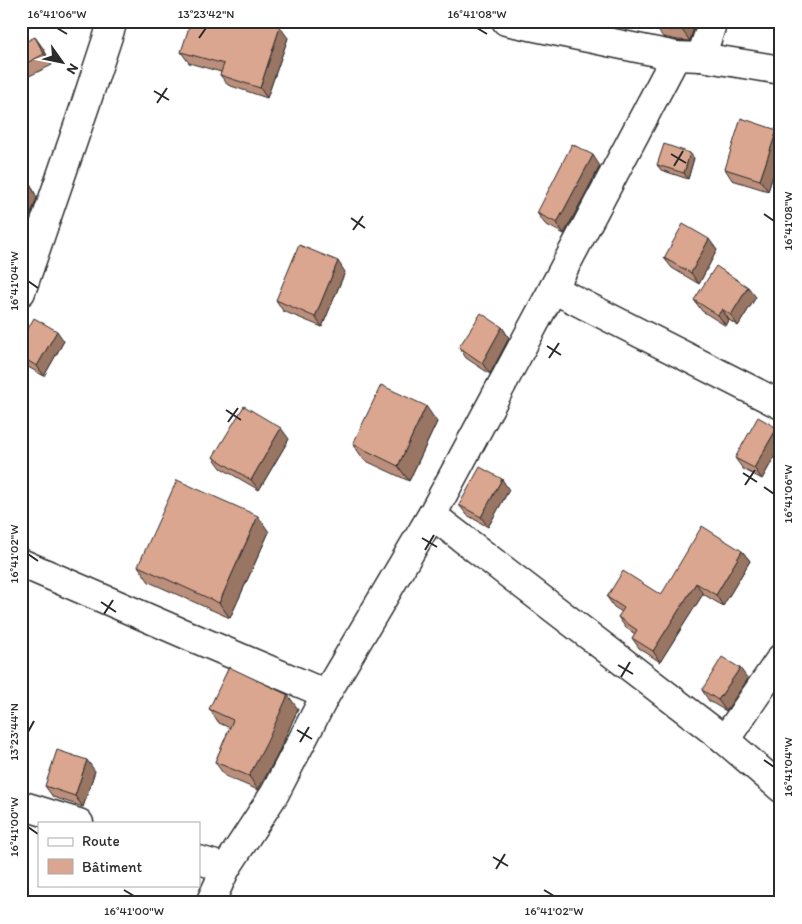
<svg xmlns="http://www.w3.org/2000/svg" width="802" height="924" viewBox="0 0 802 924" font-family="Itim,sans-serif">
<rect width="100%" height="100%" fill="#fff"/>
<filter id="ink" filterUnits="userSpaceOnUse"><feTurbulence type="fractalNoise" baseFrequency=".02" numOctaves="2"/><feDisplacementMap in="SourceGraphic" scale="10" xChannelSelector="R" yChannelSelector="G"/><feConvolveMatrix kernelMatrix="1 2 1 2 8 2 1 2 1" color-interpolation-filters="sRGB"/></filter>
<g filter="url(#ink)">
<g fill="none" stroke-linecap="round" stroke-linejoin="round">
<defs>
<g id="minor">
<path d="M506,21L676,56L701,57L781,70"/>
<path d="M701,57L713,21"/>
<path d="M553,289L781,405"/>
<path d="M21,292L86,103L113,21"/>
<path d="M432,515L725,740L781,788"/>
<path d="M21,563L194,638L326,694"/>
<path d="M725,740L781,658"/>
<path d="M21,805L79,823"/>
<path d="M199,860L226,868"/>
<path d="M210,903L226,868L275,793L326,694L432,515L553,289L676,56"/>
</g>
</defs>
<use href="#minor" stroke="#2b2b2b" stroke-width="31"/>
<use href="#minor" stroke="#fff" stroke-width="28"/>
</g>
<g fill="#bc8f7b" stroke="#2b2b2b">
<path d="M657,21H696L690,41L678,40L663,37L655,27Z"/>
<path d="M288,38L267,98L228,85L220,75L221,72L189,63L181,52Z"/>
<path d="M21,44L43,48L52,65L21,80Z"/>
<path d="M777,130L781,135V151L768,191L732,180L725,169Z"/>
<path d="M694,158L688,179L661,170L657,165Z"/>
<path d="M21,164L37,198L29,219L21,223Z"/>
<path d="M600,166L564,234L545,224L537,213Z"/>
<path d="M717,250L699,284L672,268L664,258Z"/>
<path d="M345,272L322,327L283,311L276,300Z"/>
<path d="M756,297L738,326L729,320L726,326L702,311L694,300Z"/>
<path d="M502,327L509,338L490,374L466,358L459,347Z"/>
<path d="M21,341H64L44,376L21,363Z"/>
<path d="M437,422L409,481L364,460L353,444Z"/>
<path d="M777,428L781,434V445L762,479L743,469L735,458Z"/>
<path d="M289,439L259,490L221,468L213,457Z"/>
<path d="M509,490L488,527L467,515L459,505Z"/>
<path d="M269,532L230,618L149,582L138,566Z"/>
<path d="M742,551L750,561L723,606L703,594L660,662L639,648L632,638L635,634L626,628L618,617L622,612L614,607L607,597L661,595Z"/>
<path d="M748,679L726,711L709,701L702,690Z"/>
<path d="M209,709H298L276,758L258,790L225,776L215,762L230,728L219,723Z"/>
<path d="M95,771L83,807L53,797L45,786Z"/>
</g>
<g fill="#997464" stroke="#2b2b2b">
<path d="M685,21H696L690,41L682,30Z"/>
<path d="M280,27L288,38L267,98L260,88Z"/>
<path d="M35,37L43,48L52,65L44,54Z"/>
<path d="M777,130L781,135V151L768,191L760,180Z"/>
<path d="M690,153L694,158L688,179L684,173Z"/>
<path d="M593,155L600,166L564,234L557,223Z"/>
<path d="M21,164L37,198L29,219L21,208Z"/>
<path d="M709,239L717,250L699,284L691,273Z"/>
<path d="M338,261L345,272L322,327L315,317Z"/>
<path d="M748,287L756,297L738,326L731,315Z"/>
<path d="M722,309L729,320L726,326L718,315Z"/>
<path d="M502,327L509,338L490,374L482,363Z"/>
<path d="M57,331L64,341L44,376L37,366Z"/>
<path d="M426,406L437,422L409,481L398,466Z"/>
<path d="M281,428L289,439L259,490L251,480Z"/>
<path d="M777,428L781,434V445L762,479L754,468Z"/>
<path d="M502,479L509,490L488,527L481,517Z"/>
<path d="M258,516L269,532L230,618L219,603Z"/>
<path d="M742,551L750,561L723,606L716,595Z"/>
<path d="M696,583L703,594L660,662L653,651Z"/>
<path d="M740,668L748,679L726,711L718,700Z"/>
<path d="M21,669L25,675L21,686Z"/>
<path d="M288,695L298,709L276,758L258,790L249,776Z"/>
<path d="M87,760L95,771L83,807L75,796Z"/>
</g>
<g fill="#dba68f" stroke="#2b2b2b">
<path d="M191,21H264L280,27L260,88L220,75L224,64L181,52Z"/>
<path d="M657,21H685L682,30H670L655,27Z"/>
<path d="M35,37L44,54L21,66V44Z"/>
<path d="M741,118L777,130L760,180L725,169Z"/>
<path d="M572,144L593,155L557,223L537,213Z"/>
<path d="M664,144L690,153L684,173L657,165Z"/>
<path d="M21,172L26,183L21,196Z"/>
<path d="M683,224L709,239L691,273L664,258Z"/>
<path d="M299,245L338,261L315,317L276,300Z"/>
<path d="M716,266L748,287L731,315L722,309L718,315L694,300Z"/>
<path d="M481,313L502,327L482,363L459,347Z"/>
<path d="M34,318L57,331L37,366L21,357V341Z"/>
<path d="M381,385L426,406L398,466L353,444Z"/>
<path d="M244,406L281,428L251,480L213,457Z"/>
<path d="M758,417L777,428L754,468L735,458Z"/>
<path d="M480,467L502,479L481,517L459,505Z"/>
<path d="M177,480L258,516L219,603L138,566Z"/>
<path d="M702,526L742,551L716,595L696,583L653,651L632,638L637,630L618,617L624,608L607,597L623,571L661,595Z"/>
<path d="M722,657L740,668L718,700L702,690Z"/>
<path d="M229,667L288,695L266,744L249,776L215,762L233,720L209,709Z"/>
<path d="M57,750L87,760L75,796L45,786Z"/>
</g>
</g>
<path fill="none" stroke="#2b2b2b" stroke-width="2" d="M57,28L67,34M477,28L487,34M199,38L206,28M154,91L169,100M157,103L167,88M671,154L686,163M674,166L683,151M764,214L774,221M351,218L365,228M353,230L363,216M28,281L38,288M547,346L561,355M549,358L559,343M226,410L241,420M228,422L238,408M743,473L757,482M745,485L755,470M764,487L774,494M422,538L437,547M425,550L434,535M28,554L38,561M101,602L116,612M104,614L113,600M618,665L633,674M621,677L630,662M297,730L312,739M28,732L34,721M300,742L309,727M764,760L774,767M28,827L38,834M493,857L508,866M496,869L505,854M124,890L134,896M544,890L554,896"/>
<rect width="802" height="924" fill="none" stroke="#fff" stroke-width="55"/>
<rect x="38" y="822" width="162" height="65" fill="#ffffff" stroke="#aaaaaa"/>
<rect x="48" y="838" width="25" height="8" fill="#ffffff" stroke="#aaaaaa"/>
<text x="82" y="846" font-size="15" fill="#2b2b2b">Route</text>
<rect x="48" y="859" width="25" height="15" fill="#dba68f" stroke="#aaaaaa"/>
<text x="82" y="872" font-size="15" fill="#2b2b2b">Bâtiment</text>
<g transform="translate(62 62) rotate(123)" stroke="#ffffff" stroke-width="4" paint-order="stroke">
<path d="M0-4L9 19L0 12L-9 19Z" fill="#2b2b2b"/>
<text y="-8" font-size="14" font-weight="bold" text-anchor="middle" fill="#2b2b2b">N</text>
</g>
<rect x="28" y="28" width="746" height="868" fill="none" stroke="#2b2b2b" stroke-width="2"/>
<g font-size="12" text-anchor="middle" fill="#2b2b2b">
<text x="57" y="18">16°41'06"W</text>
<text x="206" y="18">13°23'42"N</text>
<text x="477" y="18">16°41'08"W</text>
<text transform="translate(788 221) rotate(-90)" y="4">16°41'08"W</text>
<text transform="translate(14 281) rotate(-90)" y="4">16°41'04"W</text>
<text transform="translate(788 494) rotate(-90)" y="4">16°41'06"W</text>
<text transform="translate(14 554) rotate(-90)" y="4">16°41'02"W</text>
<text transform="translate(14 732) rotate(-90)" y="4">13°23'44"N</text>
<text transform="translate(788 767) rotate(-90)" y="4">16°41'04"W</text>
<text transform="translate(14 827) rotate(-90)" y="4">16°41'00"W</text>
<text x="134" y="915">16°41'00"W</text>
<text x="554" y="915">16°41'02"W</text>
</g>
</svg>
